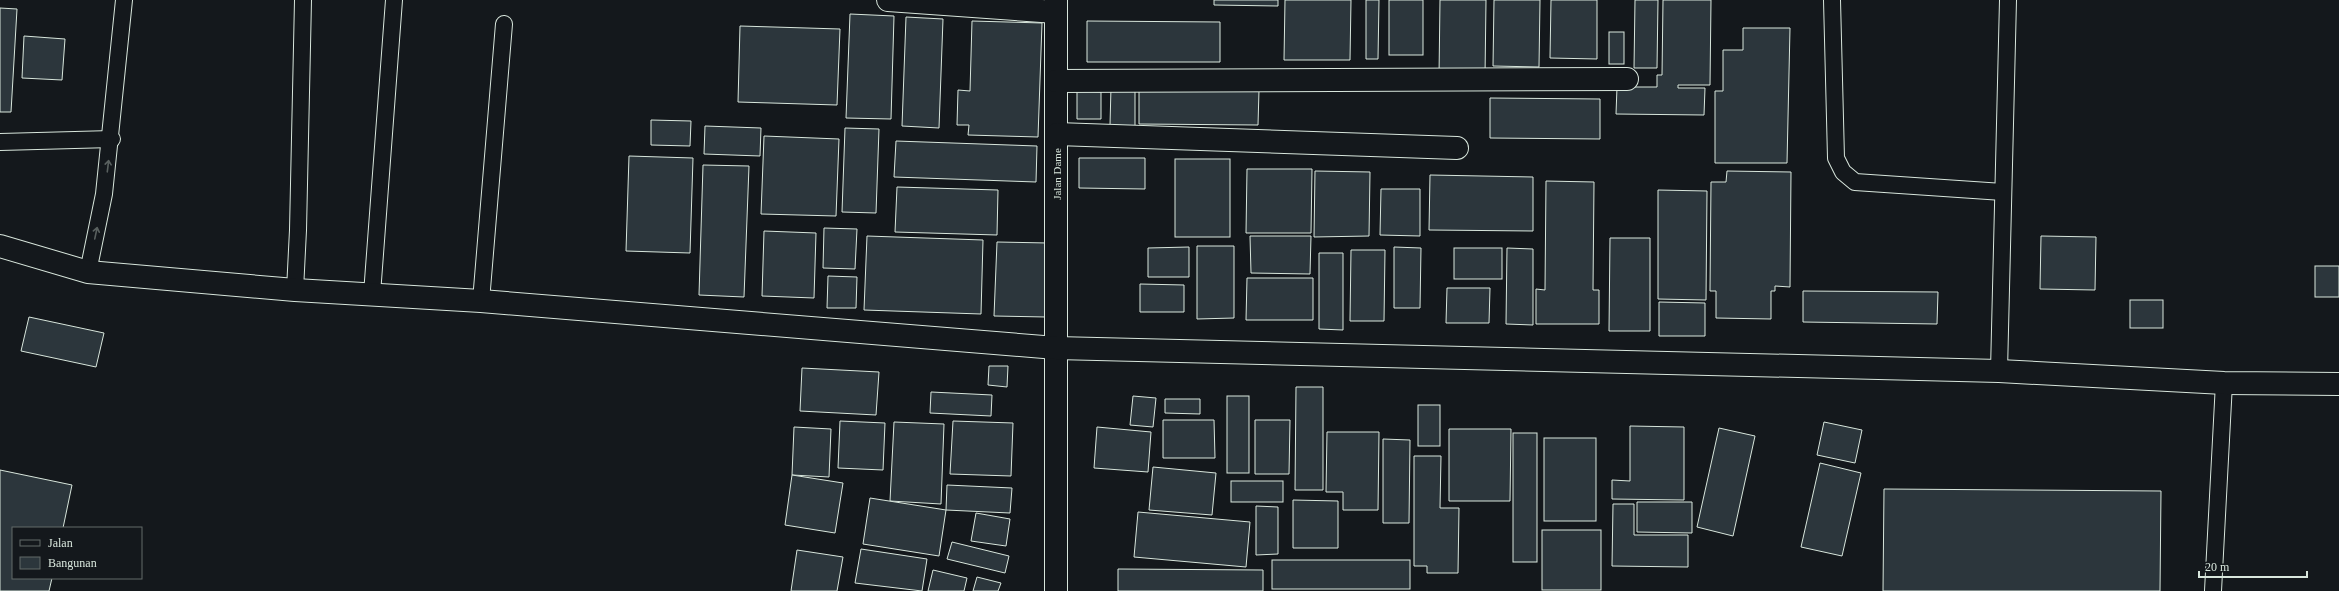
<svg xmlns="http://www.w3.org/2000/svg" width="2339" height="591" viewBox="0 0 2339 591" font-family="Georgia,serif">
<rect width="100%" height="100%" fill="#14181c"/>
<g fill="#2c363c" stroke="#d8e6dc">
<path d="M1214,0H1278V6L1214,5Z"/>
<path d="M1285,0H1351L1350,60H1284Z"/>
<path d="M1366,0H1379L1378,59H1366Z"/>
<rect x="1389" y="0" width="34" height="55"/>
<path d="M1440,0H1486L1485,77L1439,76Z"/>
<path d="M1494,0H1540L1539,67L1493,66Z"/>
<path d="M1551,0H1597V59L1550,58Z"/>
<path d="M1635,0H1658L1657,68H1634Z"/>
<path d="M1663,0H1711L1710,85H1678V88H1705L1704,115L1616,114L1617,87H1657V75H1662Z"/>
<path d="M0,8L17,9L11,112H0Z"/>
<path d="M850,14L894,16L891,119L846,118Z"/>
<path d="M906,17L943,19L939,128L902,126Z"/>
<path d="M972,21L1042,23L1038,137L968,135L969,125H957L958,90L970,91Z"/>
<path d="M1087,21L1220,22V62H1087Z"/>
<path d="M740,26L840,29L837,105L738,102Z"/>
<path d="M1743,28H1790L1787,163H1715V91H1723V50H1743Z"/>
<rect x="1609" y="32" width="15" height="32"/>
<path d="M24,36L65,39L62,80L22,78Z"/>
<path d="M1111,87H1135V126L1110,125Z"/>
<path d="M1139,90H1259L1258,125L1139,124Z"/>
<path d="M1077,91L1101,92V119H1077Z"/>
<path d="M1490,98L1600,99V139L1490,138Z"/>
<path d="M651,120L691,121L690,146L651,145Z"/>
<path d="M705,126L761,128L760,156L704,154Z"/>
<path d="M845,128L879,129L876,213L842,212Z"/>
<path d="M764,136L839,139L836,216L761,214Z"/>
<path d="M896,141L1037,146L1036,182L894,177Z"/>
<path d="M629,156L693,158L690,253L626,251Z"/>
<path d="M1079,158H1145V189L1079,188Z"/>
<rect x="1175" y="159" width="55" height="78"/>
<path d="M703,165L749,166L744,297L699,295Z"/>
<path d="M1247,169H1312L1311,233H1246Z"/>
<path d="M1315,171L1370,172L1369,236L1314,237Z"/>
<path d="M1727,171L1791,172L1790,287L1775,286V291H1771V319L1716,318V291H1710L1711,182H1726Z"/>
<path d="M1430,175L1533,177V231L1429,230Z"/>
<path d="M1546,181L1594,182L1593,290H1599V324H1536V289L1545,290Z"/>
<path d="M897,187L998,190L997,235L895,232Z"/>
<path d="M1381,189H1420V236L1380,235Z"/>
<path d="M1658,190L1707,191L1706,300L1658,299Z"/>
<path d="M824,228L857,229L855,269L823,268Z"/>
<path d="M764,231L816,233L814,298L762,296Z"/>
<path d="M867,236L983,240L981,314L864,310Z"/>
<path d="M1250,236H1311L1310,274L1251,273Z"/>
<path d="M2041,236L2096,237L2095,290L2040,289Z"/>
<path d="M1610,238H1650V331H1609Z"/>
<path d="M997,242L1048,243L1046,317L994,316Z"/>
<path d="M1197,246H1234V318L1197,319Z"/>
<path d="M1189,247V277H1148V248Z"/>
<path d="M1394,247L1421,248L1420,308H1394Z"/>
<rect x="1454" y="248" width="48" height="31"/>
<path d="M1507,248L1533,249V325L1506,324Z"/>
<path d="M1351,250H1385L1384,321H1350Z"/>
<path d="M1319,253H1343V330L1319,329Z"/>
<rect x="2315" y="266" width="24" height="31"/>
<path d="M828,276L857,277L856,308H827Z"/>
<path d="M1247,278H1313V320H1246Z"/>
<path d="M1140,284L1184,285V312H1140Z"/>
<path d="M1447,288H1490L1489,323H1446Z"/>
<path d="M1803,291L1938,292L1937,324L1803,322Z"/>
<rect x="2130" y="300" width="33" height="28"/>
<path d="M1659,302L1705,303V336H1659Z"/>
<path d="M29,317L104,333L96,367L21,351Z"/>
<path d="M989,366H1008L1007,387L988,385Z"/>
<path d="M802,368L879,372L876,415L800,411Z"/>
<path d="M1296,387H1323V490H1295Z"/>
<path d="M931,392L992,395L991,416L930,413Z"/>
<path d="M1133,396L1156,398L1153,427L1130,425Z"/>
<rect x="1227" y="396" width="22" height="77"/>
<path d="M1165,399H1200V414L1165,413Z"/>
<rect x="1418" y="405" width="22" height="41"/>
<path d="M1163,420H1214L1215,458H1163Z"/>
<path d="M1255,420H1290L1289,474H1255Z"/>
<path d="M840,421L885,423L883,470L838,468Z"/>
<path d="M953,421L1013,423L1011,476L950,474Z"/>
<path d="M894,422L944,424L941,504L890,501Z"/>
<path d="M1824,422L1862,430L1855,463L1817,455Z"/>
<path d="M1630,426L1684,427V500L1612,499V480L1630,481Z"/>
<path d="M794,427L831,429L829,477L792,475Z"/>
<path d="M1097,427L1151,432L1148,472L1094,468Z"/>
<path d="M1719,428L1755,436L1733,536L1697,527Z"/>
<path d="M1449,429H1511L1510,501H1449Z"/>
<path d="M1327,432H1379L1378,510H1343V492H1326Z"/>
<rect x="1513" y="433" width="24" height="129"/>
<rect x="1544" y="438" width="52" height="83"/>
<path d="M1383,439L1410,440L1409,523H1383Z"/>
<path d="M1414,456H1441L1440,508H1459L1458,573H1427V566H1414Z"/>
<path d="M1820,463L1861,473L1842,556L1801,547Z"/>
<path d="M1153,467L1216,473L1212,515L1149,510Z"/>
<path d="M0,470L72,485L63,528H13V578H52L49,591H0Z"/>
<path d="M792,475L843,483L835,533L785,525Z"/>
<rect x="1231" y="481" width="52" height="21"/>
<path d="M947,485L1012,488L1010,513L946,510Z"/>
<path d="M1884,489L2161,491L2160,591H1883Z"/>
<path d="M870,498L946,510L939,556L863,544Z"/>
<path d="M1293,500L1338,501V548H1293Z"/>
<path d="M1637,502H1692V533L1637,532Z"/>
<path d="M1613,504H1634V535H1688V567L1612,566Z"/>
<path d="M1256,506L1278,507V554L1256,555Z"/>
<path d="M1138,512L1250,522L1246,567L1134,557Z"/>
<path d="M976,513L1010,519L1006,546L971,541Z"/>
<rect x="1542" y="530" width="59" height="60"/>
<path d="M952,542L1009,556L1005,573L947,559Z"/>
<path d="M861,549L927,559L922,591L855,583Z"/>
<path d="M797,550L843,557L837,591H791Z"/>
<rect x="1272" y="560" width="138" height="29"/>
<path d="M1118,569L1263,570V591H1118Z"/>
<path d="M933,570L967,578L964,591H928Z"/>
<path d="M977,577L1001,583L998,591H973Z"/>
</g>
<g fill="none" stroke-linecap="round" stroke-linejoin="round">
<defs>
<g id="service">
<path d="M1832,0L1836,158L1843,172L1855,182L2003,192"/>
<path d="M0,142L112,139"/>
<path d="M88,272L104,194L124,0"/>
<path d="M295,290L298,230L303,0"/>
<path d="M372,294L394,0"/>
<path d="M481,301L504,24"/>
<path d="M1999,371L2008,0"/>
<path d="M2213,591L2224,383"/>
</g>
<g id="minor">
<path d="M888,0L1056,12"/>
<path d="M1056,0V591"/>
<path d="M1056,81L1627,79"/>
<path d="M1057,134L1457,148"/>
</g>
<path id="tertiary" d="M0,246L88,272L295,290L481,301L1056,348L1999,371L2224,383L2339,384"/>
</defs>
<use href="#service" stroke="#d8e6dc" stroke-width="18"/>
<use href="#minor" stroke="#d8e6dc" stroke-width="24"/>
<use href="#tertiary" stroke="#d8e6dc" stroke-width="24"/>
<use href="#service" stroke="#14181c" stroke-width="16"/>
<use href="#minor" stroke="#14181c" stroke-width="22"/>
<use href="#tertiary" stroke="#14181c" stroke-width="22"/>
</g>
<defs><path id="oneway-shaft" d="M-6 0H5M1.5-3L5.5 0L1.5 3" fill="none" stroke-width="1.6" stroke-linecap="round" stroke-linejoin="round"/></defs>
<g stroke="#59605f">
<use href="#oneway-shaft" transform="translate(108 166) rotate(-83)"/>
<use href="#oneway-shaft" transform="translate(96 233) rotate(-78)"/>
</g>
<g text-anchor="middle" stroke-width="3" stroke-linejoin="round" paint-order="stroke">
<g font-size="11" fill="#d8e6dc" stroke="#14181c">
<text transform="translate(1057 174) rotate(-90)" y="4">Jalan Dame</text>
</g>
</g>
<rect x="12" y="527" width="130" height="52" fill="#14181c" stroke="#626a69"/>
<rect x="20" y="540" width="20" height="6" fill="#14181c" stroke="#626a69"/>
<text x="48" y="547" font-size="12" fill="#d8e6dc">Jalan</text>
<rect x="20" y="557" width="20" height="12" fill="#2c363c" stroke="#626a69"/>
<text x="48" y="567" font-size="12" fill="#d8e6dc">Bangunan</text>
<path d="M2199 571v6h108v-6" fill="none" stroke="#d8e6dc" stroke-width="2"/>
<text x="2205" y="571" font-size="12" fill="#d8e6dc" stroke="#14181c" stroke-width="3" paint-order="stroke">20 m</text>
</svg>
